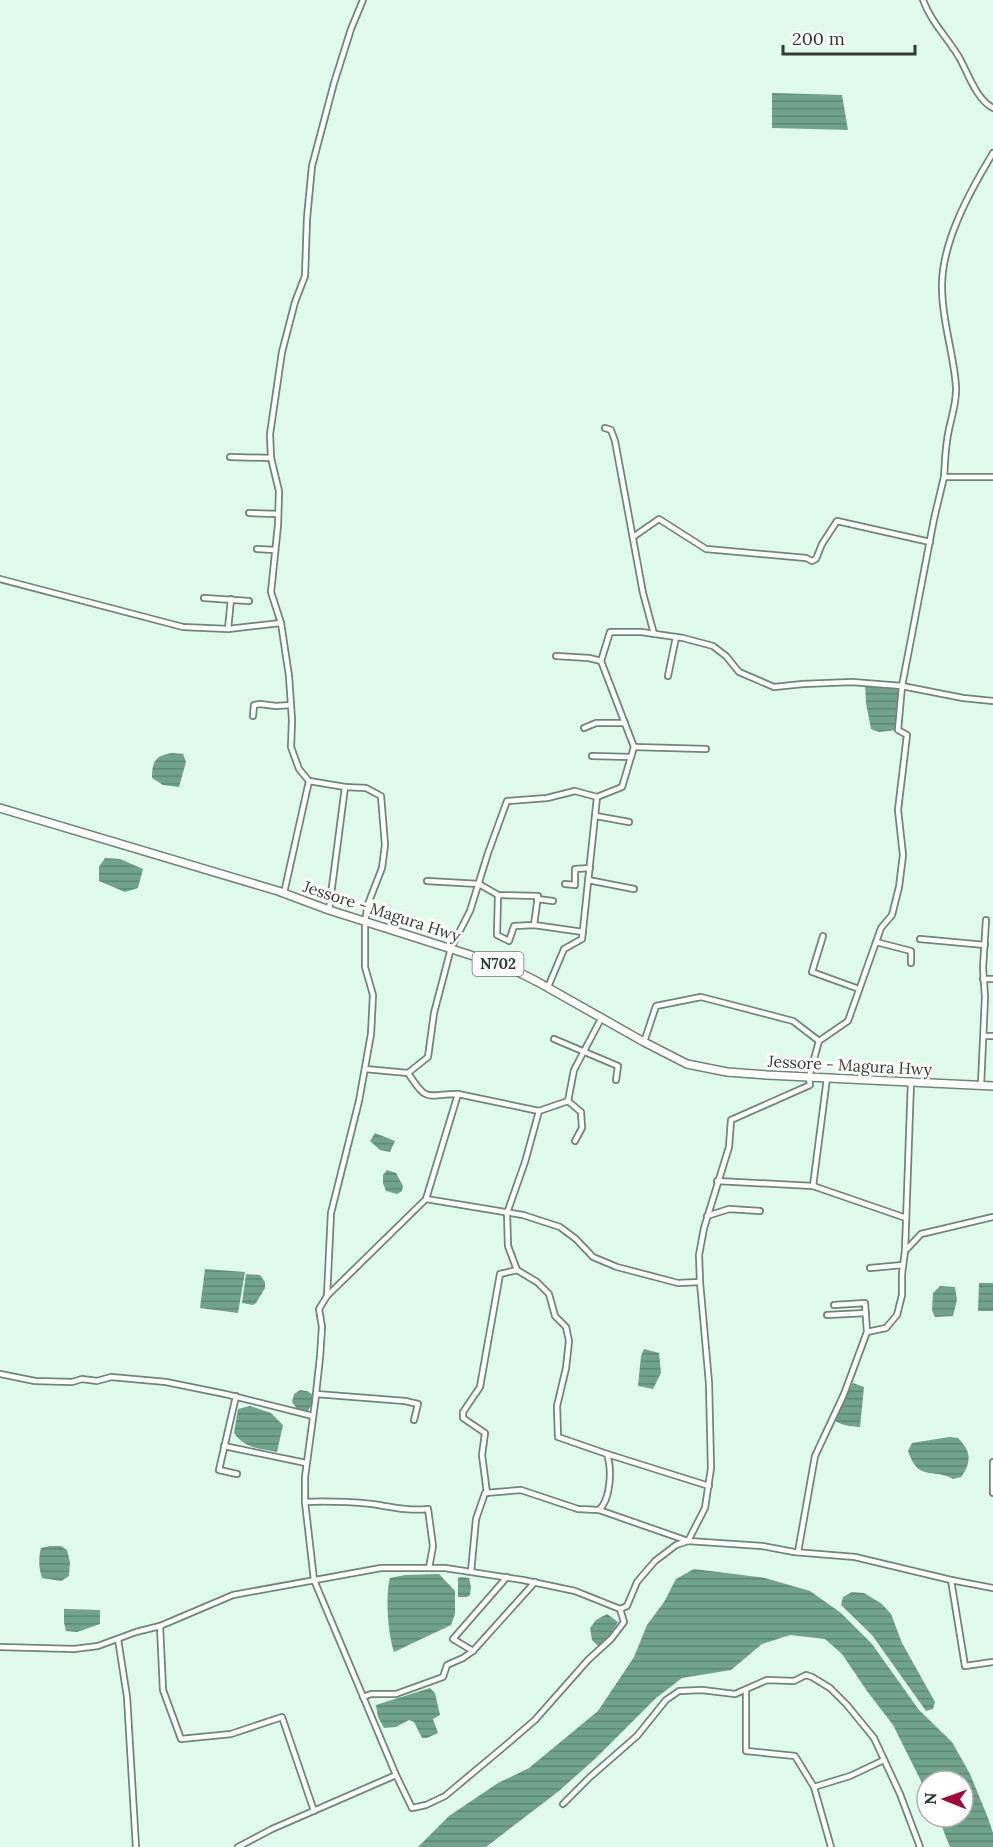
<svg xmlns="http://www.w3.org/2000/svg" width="993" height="1847" viewBox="0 0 993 1847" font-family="Lora,serif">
<defs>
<pattern id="water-rules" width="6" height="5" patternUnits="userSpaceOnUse" patternTransform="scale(1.5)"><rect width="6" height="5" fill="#71a38c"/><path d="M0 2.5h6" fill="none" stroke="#5d8673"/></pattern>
</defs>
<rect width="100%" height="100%" fill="#dffaed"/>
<g fill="url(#water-rules)">
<path d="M772,93L842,95L848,130L772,128Z"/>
<path d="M865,684L900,690L897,730L879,732L871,729L866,703Z"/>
<path d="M172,753L183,754L186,762L179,787L163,785L152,778C152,761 155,756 172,753Z"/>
<path d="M105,858L120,859L143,869L138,888L125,892L99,881V867Z"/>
<path d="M375,1133L395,1141L390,1152L380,1150L370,1141Z"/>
<path d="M387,1170L396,1173L403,1186L402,1191L397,1194L386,1191L383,1183V1175Z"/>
<path d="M205,1269L245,1272L238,1313L200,1308Z"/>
<path d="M246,1274L260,1275L265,1282V1288L256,1303L253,1305L242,1303Z"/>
<path d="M979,1283H993V1311H978Z"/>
<path d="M940,1286L955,1287L957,1300L953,1316L935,1317L932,1311L933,1293Z"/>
<path d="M644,1349L659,1353L661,1373L653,1389L638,1386L641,1356Z"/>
<path d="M853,1383L864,1387L860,1427C851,1426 840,1426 833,1419Z"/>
<path d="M300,1390L307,1391L313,1395L312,1404L308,1411L298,1410L292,1402L294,1394Z"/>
<path d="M250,1406L271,1413L283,1425L277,1452C260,1449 244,1448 234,1433L238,1409Z"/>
<path d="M949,1437L958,1438C971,1451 972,1462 961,1477L953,1479C932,1467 919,1483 908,1451L912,1443Z"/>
<path d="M50,1546H61L67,1550L70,1562L69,1576L61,1581L42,1578C39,1568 38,1559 41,1548Z"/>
<path d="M694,1569L765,1578L810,1591L841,1613L872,1644L919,1710L952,1742L970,1774L988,1818L993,1833V1847H950L938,1817H963V1781H927V1793L893,1725L867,1691L842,1654L825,1639L790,1635L762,1644L731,1670L682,1678L656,1698L596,1758L559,1791L486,1847H418L449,1816L498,1783L529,1768L598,1711L634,1657L647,1625L664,1602L676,1579Z"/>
<path d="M439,1574L455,1591V1614L451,1625L394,1652C388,1635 385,1595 390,1578L405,1575Z"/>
<path d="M461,1577L469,1578L471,1587L470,1595L467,1597H458V1578Z"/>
<path d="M852,1592L864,1593L882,1604L891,1614L902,1643L935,1702L933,1709L926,1711L872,1635L841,1605L843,1597Z"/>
<path d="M64,1609L100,1610V1624L77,1632L66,1631L64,1623Z"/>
<path d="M607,1614L618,1622L607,1640L598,1646L592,1640L590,1628L596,1620Z"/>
<path d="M430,1688L435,1693L440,1715L433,1719L438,1733L427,1738H422L414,1722L409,1720L396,1727L384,1728L378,1717L376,1705Z"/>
</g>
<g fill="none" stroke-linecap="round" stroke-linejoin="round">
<defs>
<g id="minor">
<path d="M923,0C931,22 947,37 959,57C968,73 976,99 993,108"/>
<path d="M993,153C970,191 941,243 942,288C942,322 954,354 956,387C957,406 949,422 947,441C945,453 945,465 944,477H993"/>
<path d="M605,428L611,430L615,441L643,593L654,634"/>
<path d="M230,457L271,458"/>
<path d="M249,513L278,514"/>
<path d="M633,537L659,519L706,549L806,558L812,561L816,559L822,544L837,521L930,542"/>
<path d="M257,549L275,550"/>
<path d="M0,579L183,627L228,629L281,623"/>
<path d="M204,598L249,601"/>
<path d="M228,629L231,599"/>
<path d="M556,656L589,658L601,661"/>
<path d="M668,676L676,637"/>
<path d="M253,716L254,705L260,704L276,706L291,705"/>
<path d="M584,728L596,723H625"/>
<path d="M634,747L706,749"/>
<path d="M592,756L631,757"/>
<path d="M596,816L629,822"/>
<path d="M588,880L634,889"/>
<path d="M427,881L479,884L498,895L538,896L534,925"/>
<path d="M565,884L575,885V869L590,868"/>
<path d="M284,893L309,781"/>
<path d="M498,895L497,935L509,941L514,926L534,925L583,932"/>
<path d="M537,899L553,901"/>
<path d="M329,910L345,787L309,781L299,769L291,747L292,720L289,676L281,623L271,592L278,525L279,491L271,458L270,434L282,352L295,302L305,276L307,218L312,166L334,83L351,29L363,0"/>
<path d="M823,936L812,972L859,989"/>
<path d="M920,939L985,945"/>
<path d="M876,942L911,951V963"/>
<path d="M983,979H993"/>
<path d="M548,987L564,949L582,939L597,797L622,787L634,747L601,661L610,632H641L683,638L713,646L726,656L739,672L774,687L803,684L852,682L902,686L963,698L993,701"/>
<path d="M984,1036H993"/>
<path d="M554,1039L618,1066L616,1080"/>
<path d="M644,1042L656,1006L701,997L793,1021L819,1041"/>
<path d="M365,1069L408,1073L428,1057L434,1013L451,948L470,911L488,853L507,801L547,798L575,791L597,797"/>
<path d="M981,1085L985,997L983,968L986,920"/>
<path d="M458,1094L539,1111"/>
<path d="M568,1101L581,1112L582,1128L575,1141"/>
<path d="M717,1181L813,1186L906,1218"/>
<path d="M813,1186L827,1078"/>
<path d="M426,1199L523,1215L560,1227L576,1239L593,1257L617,1267L678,1283L700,1282"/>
<path d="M707,1216L729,1209L760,1211"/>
<path d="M905,1251L911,1081"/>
<path d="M870,1268L903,1265"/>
<path d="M327,1296L426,1199L458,1094C426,1094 428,1104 408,1073"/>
<path d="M834,1305L865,1303L867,1332"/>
<path d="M827,1315L866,1313"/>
<path d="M0,1374L35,1381L72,1382L82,1379L97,1381L111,1377L166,1382L225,1394L313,1416"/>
<path d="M316,1394L405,1401L418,1404L414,1420"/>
<path d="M236,1396L219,1470L237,1474"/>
<path d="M224,1446L306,1463"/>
<path d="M607,1454L709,1486"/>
<path d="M993,1462V1493"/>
<path d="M487,1493L482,1455L485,1433L463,1418V1412L480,1387L500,1274L517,1270"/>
<path d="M305,1502C327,1501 350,1502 372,1504C392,1507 407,1511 428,1509L433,1546L429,1568"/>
<path d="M599,1510L688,1541L705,1508L711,1468L709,1383L700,1282L699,1255L704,1228L729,1147L731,1120L810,1085L809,1077L819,1041L848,1021L881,928L892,915L899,887L903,855L898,810L907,735L898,730L902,686L934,519L944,477"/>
<path d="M798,1552L815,1456L844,1394L867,1332L886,1328L897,1315L902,1295V1274L905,1251L921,1234L993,1217"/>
<path d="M471,1572L476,1519L485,1493L521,1490L578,1509L599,1510C611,1499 612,1469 607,1454L558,1437L557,1406L566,1368L569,1341L566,1327L555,1316L549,1294L537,1282L517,1270L508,1246L507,1213L525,1162L539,1111L568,1101L574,1070L602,1017"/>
<path d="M951,1580L965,1666L993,1662"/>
<path d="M160,1626L163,1690L181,1739L231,1734L282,1717L314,1811"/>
<path d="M118,1639L127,1697L136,1847"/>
<path d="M0,1647L74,1649L98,1646L136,1632L160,1626L233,1595L381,1568H445L523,1580L575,1591L620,1609L627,1606L637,1582L655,1561L676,1545L688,1541L762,1546L794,1552L855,1557L951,1580L993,1588"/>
<path d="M473,1651L453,1639L507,1577"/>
<path d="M746,1690V1751L795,1756L814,1787L831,1847"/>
<path d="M363,1697L371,1694H396L443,1677L447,1665L463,1658L473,1651L535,1582"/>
<path d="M396,1775L412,1808L426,1805L445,1796L506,1745L535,1720L588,1660L611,1639L624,1622L620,1609"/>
<path d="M814,1787L850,1776L884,1760"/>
<path d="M563,1804L590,1777L637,1736L666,1700L679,1691L702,1690L735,1694L767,1680L794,1681L806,1675L812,1677L830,1688L847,1705L874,1738L900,1794L920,1847"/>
<path d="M238,1847L272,1829L396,1775L314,1580L305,1502V1477L315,1403L320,1357L322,1327L319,1309L327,1296L331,1213L359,1101L371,1034L373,995L365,967V921L368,904L382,868L385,845L381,796L366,788L345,787"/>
</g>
<path id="highway" d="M0,808L278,891L329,910L508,967L538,982L644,1042L687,1064L727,1072L767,1075L993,1086"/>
</defs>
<use href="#minor" stroke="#6e867a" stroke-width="8"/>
<use href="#highway" stroke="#6e867a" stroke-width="10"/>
<use href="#minor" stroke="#fff" stroke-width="4.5"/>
<use href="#highway" stroke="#fff" stroke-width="7"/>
</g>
<g text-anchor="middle" stroke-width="6" stroke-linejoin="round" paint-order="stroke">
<rect fill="#fff" stroke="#6f7672" stroke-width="1.5" x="472.5" y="952" width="51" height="24" rx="4.5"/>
<g font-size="15" font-weight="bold" fill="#313b36">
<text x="498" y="969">N702</text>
</g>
<g font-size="16" fill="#313b36" stroke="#fff">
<text transform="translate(382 911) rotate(18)" y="6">Jessore - Magura Hwy</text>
<text transform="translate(850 1065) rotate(3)" y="6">Jessore - Magura Hwy</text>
</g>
</g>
<g transform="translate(945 1799) rotate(271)"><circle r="28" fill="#ffffff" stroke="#adb1af" stroke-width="1.5"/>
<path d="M0-4.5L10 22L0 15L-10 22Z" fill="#a40737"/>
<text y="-9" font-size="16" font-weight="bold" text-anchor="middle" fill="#313b36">N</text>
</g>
<path d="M783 45v9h132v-9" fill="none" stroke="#313b36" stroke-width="3"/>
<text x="792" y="45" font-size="18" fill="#313b36" stroke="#ffffff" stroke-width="4.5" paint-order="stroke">200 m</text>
</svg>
